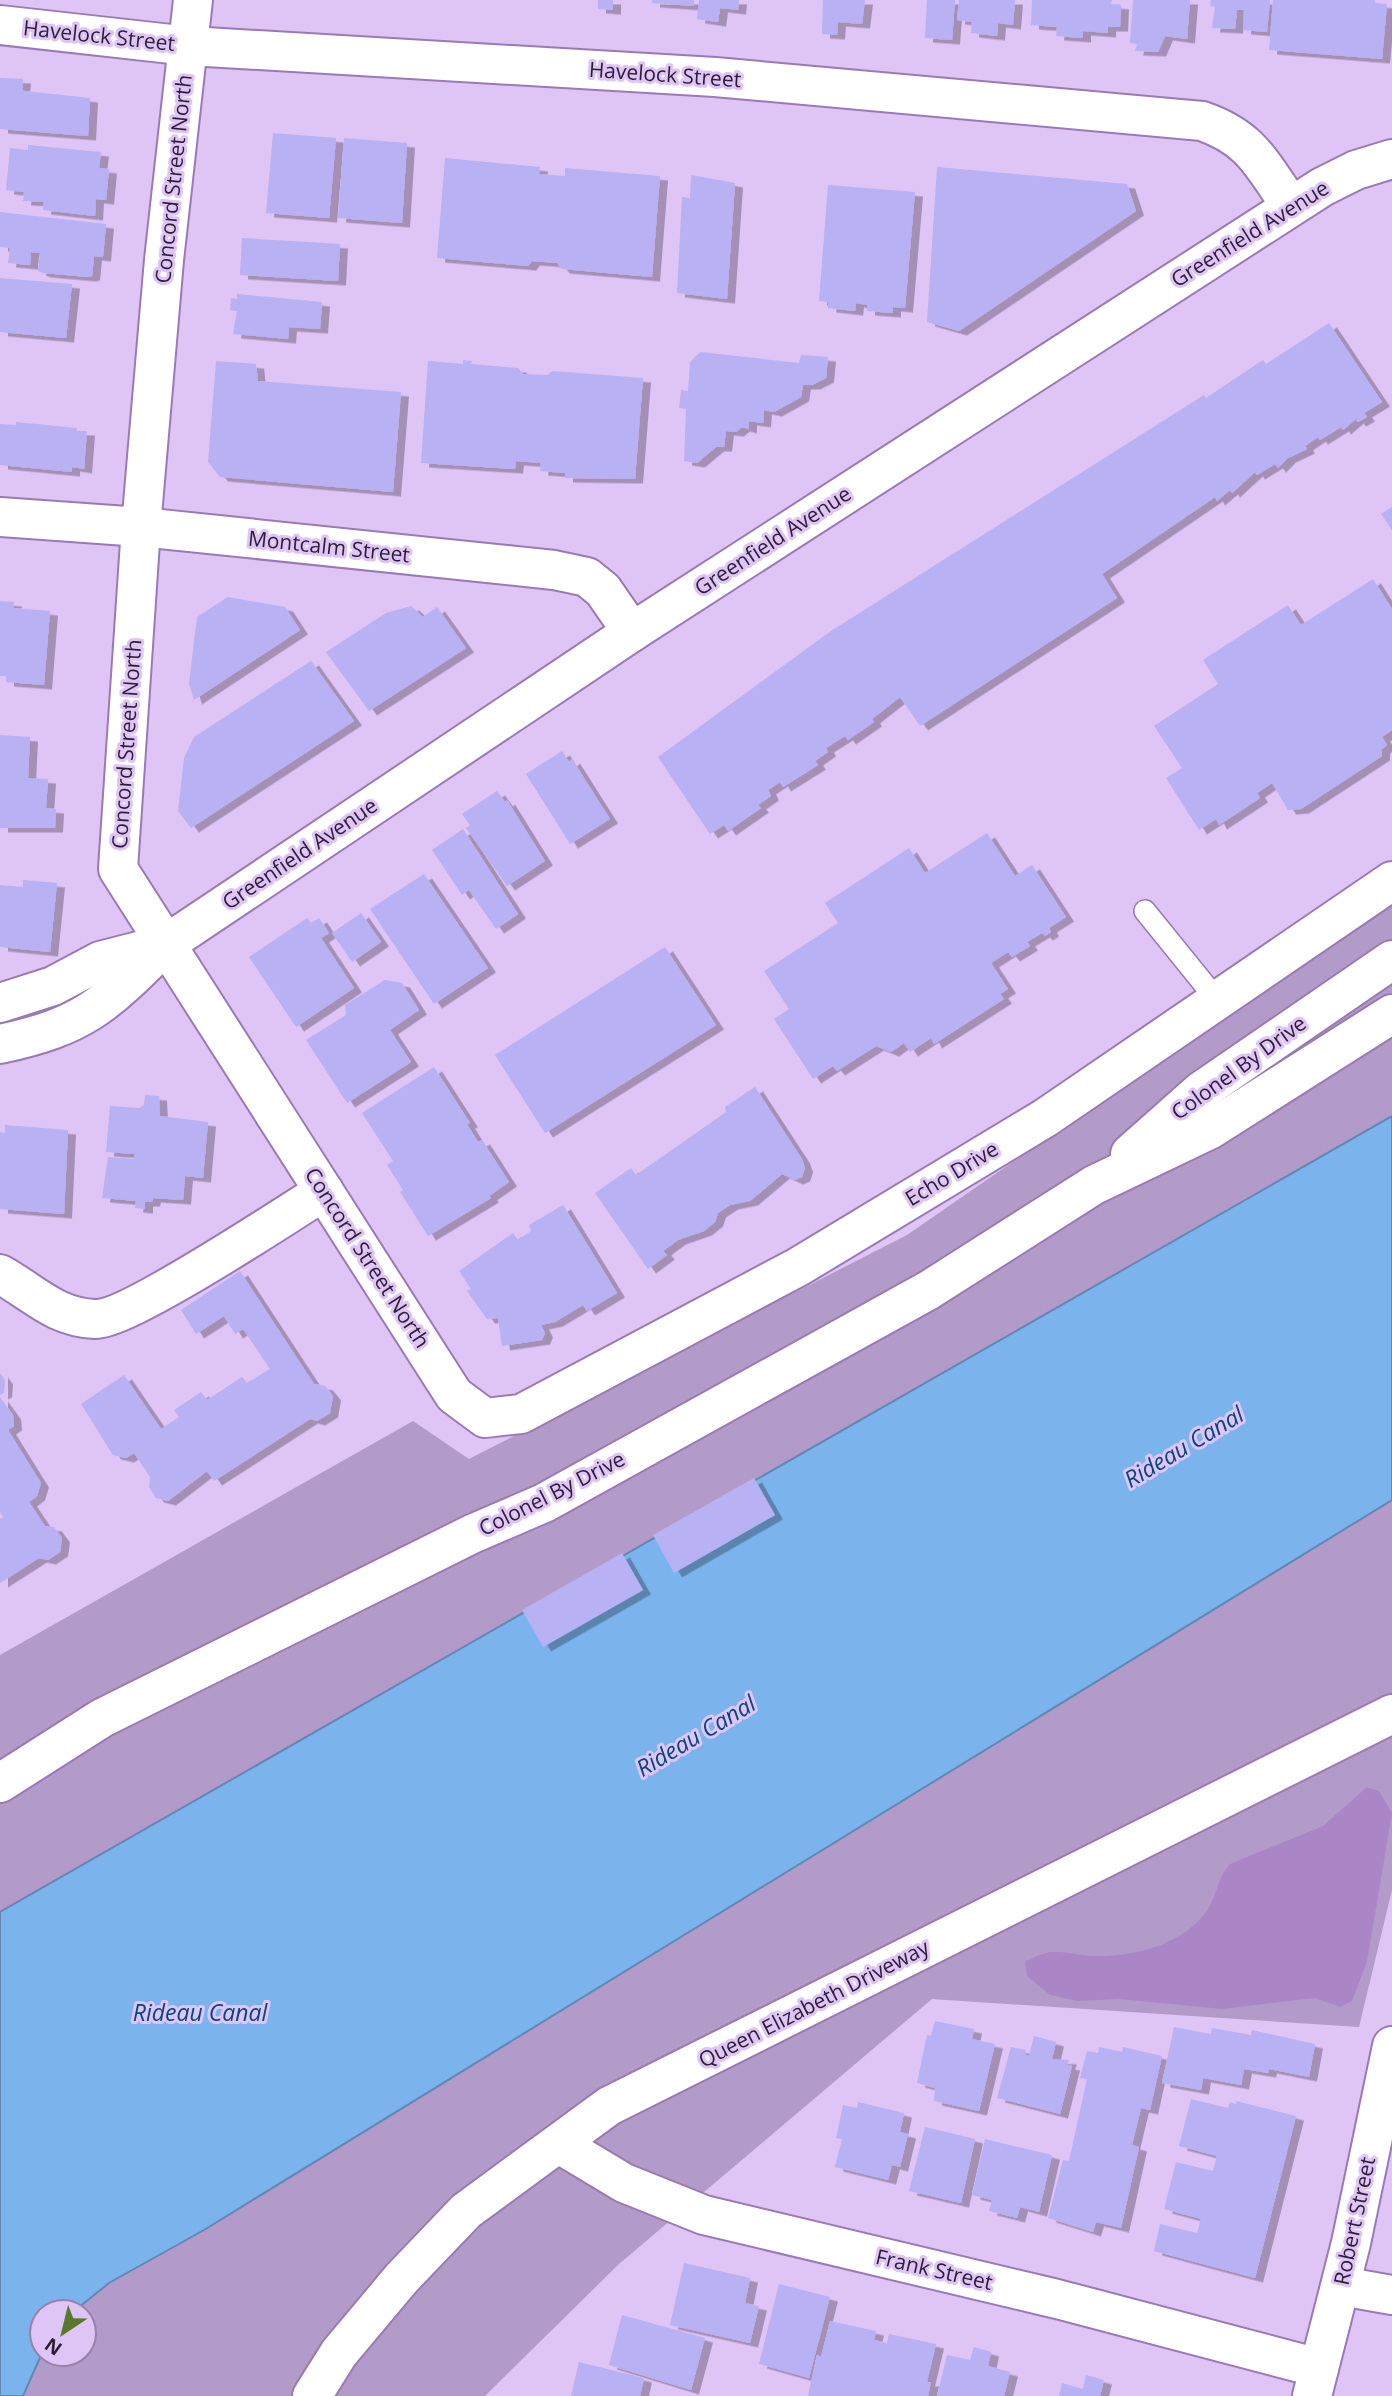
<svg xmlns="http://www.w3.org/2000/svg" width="1392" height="2396" viewBox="0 0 1392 2396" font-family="'Open Sans',sans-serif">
<defs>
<filter id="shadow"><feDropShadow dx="8" dy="4.5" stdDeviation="0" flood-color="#0004"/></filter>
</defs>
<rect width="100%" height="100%" fill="#dfc4f6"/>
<g fill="#b39bc9">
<path d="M1392,900V1115L0,1912V1655L413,1421L469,1459L907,1235Z"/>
<path d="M1392,1500V1890L1359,2027L932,1999L619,2264L485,2396H23L42,2353L84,2354V2312H73L109,2283L204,2230Z"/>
</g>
<path fill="#aa86c7" d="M1367,1787L1379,1791L1392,1813L1367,1962L1352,2001L1340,2007L1315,1998L1222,2009L1119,1999L1077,2001L1050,1995L1027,1976L1025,1961C1033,1958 1042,1953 1051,1952C1065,1951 1080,1956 1094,1956C1133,1957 1177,1946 1203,1916C1217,1900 1216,1879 1230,1864L1323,1826Z"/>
<path fill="#7bb4ec" stroke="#6387b5" stroke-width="2" d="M1392,1116V1500L204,2230L109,2283L73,2312H42V2353L23,2396H0V1912Z"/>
<g fill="#b8b1f3" filter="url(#shadow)">
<path d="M598,0H613V10L598,9Z"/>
<path d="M652,0H694V6L652,3Z"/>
<path d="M699,0H739L738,10L720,8L718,22L697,19Z"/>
<path d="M823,0H865L862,24L838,22L837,35L822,34Z"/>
<path d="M927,0H955L952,40L925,38Z"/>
<path d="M959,0H1015L1013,25L998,23L997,36L971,33L972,22L957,20Z"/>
<path d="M1032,0H1112L1111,4L1121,5L1120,27H1108V33L1083,31V38L1056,36L1057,27L1031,25Z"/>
<path d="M1133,0H1190L1187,39L1165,36L1158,52L1135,51L1137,44L1130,43Z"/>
<path d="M1211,0H1270L1267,32L1243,30L1244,10H1237L1235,29L1212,28L1215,7L1210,6Z"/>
<path d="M1273,0H1375V3L1387,4L1382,59L1269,50Z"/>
<path d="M0,78L23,79L22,90L25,91L90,98L88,136L0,129Z"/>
<path d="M273,133L336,138L329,218L266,213Z"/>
<path d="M344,138L407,143L402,223L338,218Z"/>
<path d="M28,145L101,152L99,168L109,169L106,200L96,199L95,216L43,210L44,202L23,201L24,192L6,190L10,148L28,150Z"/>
<path d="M445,158L540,167L539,174L565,176V168L660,176L652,277L562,269L557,263L532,261L528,266L437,258Z"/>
<path d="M937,167L1127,184L1136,211L959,331L927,322Z"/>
<path d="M691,175L735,183L727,299L677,293L682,197L690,198Z"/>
<path d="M828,185L915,192L905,308L893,307V313L867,311V305L856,303L855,311L828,308L829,302L819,301Z"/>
<path d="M0,212L106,224L103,257L94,256L92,276L88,277L43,273L38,271L40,253L31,252L30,265L8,263L10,248L0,247Z"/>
<path d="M242,238L340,244L338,281L240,275Z"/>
<path d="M0,278L72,284L66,338L0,332Z"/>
<path d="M237,294L322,302L320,329L289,327L288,339L233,334L237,311L230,310L231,298L237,299Z"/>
<path d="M1329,323L1382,402L1364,413L1367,417L1358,422L1356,419L1343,430L1341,427L1320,440L1318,437L1305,446L1307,449L1288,458L1278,468L1275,464L1257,475L1255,472L1232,493L1230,490L1217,501L1215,497L1102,574L1117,598L920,726L900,697L872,719L874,722L848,740L845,736L826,748L828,752L815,761L818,765L783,787L780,782L768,790L771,796L758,805L761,808L728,831L724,825L710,834L658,757L831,631L1204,395L1206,398L1263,360L1266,364Z"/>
<path d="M700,352L799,363L801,355L828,357L826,378L812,385H803L801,397L774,412L764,410L763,423L749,421V429L742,427L736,432L726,431L724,447H716L697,463L684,461L686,409L679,408L681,390L688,391L690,362Z"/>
<path d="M463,360L472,361L471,364L518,368L523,374L547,375L553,371L643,378L635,479L565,478V473L540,471L541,463L516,461L515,469L421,463L428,361L463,364Z"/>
<path d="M216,361L256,364L258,381L401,392L393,492L220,477L208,462Z"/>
<path d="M16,422L77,428L76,431H87L84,469L72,467V472L0,465V424L16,425Z"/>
<path d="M1392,507V530L1381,514Z"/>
<path d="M1373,579L1392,609V730L1382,737L1387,745L1382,749V756L1301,809L1288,810L1272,783L1257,793L1260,798L1219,825L1216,819L1199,830L1166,778L1182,768L1154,726L1218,684L1203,660L1288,605L1301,625Z"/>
<path d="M228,597L285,607L300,630L194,700L189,684L197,617Z"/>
<path d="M0,601L14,602L13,608L50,611L44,685L6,682V676H0Z"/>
<path d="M411,606L423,617L437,607L466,648L369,711L326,652L386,613Z"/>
<path d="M311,661L354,721L191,828L178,811L184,758L194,737Z"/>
<path d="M0,735L30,737L28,778L48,779L46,808L56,809L55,828H0Z"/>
<path d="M562,751L569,762L572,759L610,819L570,844L526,774Z"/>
<path d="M497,791L505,802L507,800L545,861L507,886L466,828L470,825L462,814Z"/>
<path d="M463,829L518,914L496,929L469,890L462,895L432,850Z"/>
<path d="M987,833L1015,876L1032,865L1066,917L1049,928L1051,932L1045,936L1042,933L1027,942L1030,946L1012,957L1008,952L991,963L1008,989L1000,994L1004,999L934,1044L931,1038L910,1052L904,1043L891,1052L876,1046L837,1071L833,1066L813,1079L774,1019L789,1009L764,971L838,923L825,903L909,848L925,873Z"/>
<path d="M424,874L488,968L434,1004L370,909Z"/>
<path d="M23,880L57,883L50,952L0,947V885L23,887Z"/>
<path d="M361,913L381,942L352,962L332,933Z"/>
<path d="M307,918L311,923L319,918L329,933L321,938L354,988L296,1027L249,957Z"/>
<path d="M665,947L716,1025L545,1133L495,1055Z"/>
<path d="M385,980L402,983L419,1010L390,1030L411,1062L347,1103L306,1040L346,1015L345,1005Z"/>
<path d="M434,1067L470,1123L467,1124L478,1142L482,1140L509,1182L489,1196L491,1198L428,1236L400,1192L403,1190L387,1165L393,1161L362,1113Z"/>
<path d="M755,1087L802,1159L805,1168L802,1177L795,1180L782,1174L750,1201L730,1205L718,1213L715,1222L704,1231L678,1240L663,1251L667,1255L648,1269L595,1193L631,1168L636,1175L726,1112L725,1107Z"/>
<path d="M145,1095L159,1096L160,1116L208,1122L203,1178L185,1176L183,1200L153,1198L152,1202H145V1209L135,1208L136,1201L102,1198L108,1157L134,1159L135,1154L106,1152L110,1106L139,1108L144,1105Z"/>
<path d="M5,1125L68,1130L64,1214L0,1209V1132L5,1133Z"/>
<path d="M563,1205L617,1293L587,1311L583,1305L555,1322L541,1325L545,1333L542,1340L502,1346L498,1318L487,1319L467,1291L471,1289L459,1271L513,1233L518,1240L531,1231L529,1225Z"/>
<path d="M240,1271L314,1384L325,1386L333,1396L330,1413L317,1421L310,1419L214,1481L207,1471L168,1501L156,1498L149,1487L150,1477L134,1453L126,1458L113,1455L81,1404L124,1375L161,1429L179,1417L174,1410L201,1392L207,1400L242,1377L247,1383L270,1369L243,1329L235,1334L224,1316L196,1334L181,1310Z"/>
<path d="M0,1373L5,1380L4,1393L0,1395Z"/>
<path d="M0,1397L13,1415L14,1426L8,1430L41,1483L37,1496L29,1502L45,1526L54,1527L62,1538L60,1552L48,1560L39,1558L0,1583V1519L3,1517L0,1512Z"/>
<path d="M754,1478L775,1515L674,1573L653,1535Z"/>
<path d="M622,1553L643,1590L543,1647L522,1610Z"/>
<path d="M935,2021L974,2029L972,2039L995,2044L979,2111L934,2101L935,2088L917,2083L927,2035L931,2036Z"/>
<path d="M1174,2027L1211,2034L1212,2028L1251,2035L1252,2030L1315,2044L1309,2077L1269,2069L1268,2073L1244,2069L1241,2085L1203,2078L1201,2090L1162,2083Z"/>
<path d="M1034,2036L1056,2042L1052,2059L1069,2060L1067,2065L1072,2066L1060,2114L997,2098L1011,2047L1026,2050L1025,2055H1029Z"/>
<path d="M1099,2047L1122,2052L1123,2047L1162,2056L1150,2110L1141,2108L1132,2145L1139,2147L1121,2228L1096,2222L1093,2232L1048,2218L1063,2160L1069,2161L1087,2079L1080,2078L1087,2051L1098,2053Z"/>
<path d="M1191,2099L1228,2108L1230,2102L1236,2104V2101L1296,2116L1255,2278L1154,2251L1160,2224L1197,2233L1201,2219L1164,2209L1176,2162L1213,2171L1217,2156L1179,2146Z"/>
<path d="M858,2102L904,2113L900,2132L908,2134L900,2167L892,2165L888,2180L835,2167L842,2139L836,2138L843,2105L857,2108Z"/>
<path d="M925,2127L975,2139L961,2203L909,2191Z"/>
<path d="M985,2139L1052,2155L1039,2212L1020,2207L1017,2218L989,2211L992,2200L972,2195Z"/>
<path d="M684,2263L750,2278L745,2303L759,2306L750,2343L670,2325Z"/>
<path d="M779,2284L830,2297L809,2378L759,2364Z"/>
<path d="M622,2315L705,2338L691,2390L609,2365Z"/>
<path d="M830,2321L876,2331L874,2340L887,2343L889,2334L936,2344L927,2382H931L928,2396H808L817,2355L821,2357Z"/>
<path d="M974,2347L991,2352L988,2366L1010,2372L1004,2396H937L947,2355L970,2360Z"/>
<path d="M579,2362L644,2378L640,2396H571Z"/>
<path d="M1086,2375L1104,2380L1100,2396H1059L1062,2383L1083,2389Z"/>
</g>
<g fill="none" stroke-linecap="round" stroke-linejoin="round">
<defs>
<path id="service" d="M1145,911L1217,1000"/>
<g id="minor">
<path d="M193,0L164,260L141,527L118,869L454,1395L485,1418L521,1414L798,1267L1045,1118L1392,881"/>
<path d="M0,25L189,46L715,77L1202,121C1252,138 1262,165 1291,206"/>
<path d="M0,517L141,527L554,570L587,577L603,590L632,632"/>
<path d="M0,1274C34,1293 54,1317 95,1319C127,1320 288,1214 324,1191"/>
<path d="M559,2144L624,2183L704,2215L1057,2299L1319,2368"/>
<path d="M1341,2286L1392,2295"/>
<path d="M1312,2396L1351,2243L1392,2046"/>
</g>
<path id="tertiary" d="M312,2396L339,2353L401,2279L466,2211L609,2106L1392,1714"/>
<g id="secondary">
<path d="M0,1003L53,986L100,961L166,944"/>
<path d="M0,1044C85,1026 106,1004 166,944L632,632L1322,187L1356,170L1392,159"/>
<path d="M1130,1154L1201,1091L1392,960"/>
<path d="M0,1783L102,1718L472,1534L544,1503L929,1290L1094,1185L1211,1129L1392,1014"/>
</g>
</defs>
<use href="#service" stroke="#9a7ab5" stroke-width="24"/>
<use href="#minor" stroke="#9a7ab5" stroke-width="42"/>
<use href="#tertiary" stroke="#9a7ab5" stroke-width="42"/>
<use href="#secondary" stroke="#9a7ab5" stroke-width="42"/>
<use href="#service" stroke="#fff" stroke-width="21"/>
<use href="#minor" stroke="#fff" stroke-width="38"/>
<use href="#tertiary" stroke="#fff" stroke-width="38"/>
<use href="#secondary" stroke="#fff" stroke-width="38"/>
</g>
<g text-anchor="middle" stroke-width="6" stroke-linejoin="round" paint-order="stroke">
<g font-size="21" fill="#2b1e35" stroke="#dfc4f6">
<text transform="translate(99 36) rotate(6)" y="7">Havelock Street</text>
<text transform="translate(665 75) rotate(4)" y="7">Havelock Street</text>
<text transform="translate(174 179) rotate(-84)" y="7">Concord Street North</text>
<text transform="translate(1250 234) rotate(-32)" y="7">Greenfield Avenue</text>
<text transform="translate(773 541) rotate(-33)" y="7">Greenfield Avenue</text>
<text transform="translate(329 547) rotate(6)" y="7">Montcalm Street</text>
<text transform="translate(127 744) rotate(-86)" y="7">Concord Street North</text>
<text transform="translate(300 854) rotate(-34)" y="7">Greenfield Avenue</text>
<text transform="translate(1239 1068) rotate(-36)" y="7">Colonel By Drive</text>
<text transform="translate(952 1174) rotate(-31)" y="7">Echo Drive</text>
<text transform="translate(367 1258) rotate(57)" y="7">Concord Street North</text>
<text transform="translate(552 1494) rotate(-27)" y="7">Colonel By Drive</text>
<text transform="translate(814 2004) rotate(-27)" y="7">Queen Elizabeth Driveway</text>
<text transform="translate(1355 2221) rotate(-78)" y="7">Robert Street</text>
<text transform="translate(934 2270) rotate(13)" y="7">Frank Street</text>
</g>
<g font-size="23" font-style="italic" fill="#05487b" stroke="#dfc4f6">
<text transform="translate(1184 1447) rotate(-31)" y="8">Rideau Canal</text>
<text transform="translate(696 1736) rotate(-31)" y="8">Rideau Canal</text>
<text x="200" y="2021">Rideau Canal</text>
</g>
</g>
<g transform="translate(63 2333) rotate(215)"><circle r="33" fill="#dfc4f6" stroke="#9782a9" stroke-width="2"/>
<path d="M0-5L12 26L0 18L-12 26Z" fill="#58782e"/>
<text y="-10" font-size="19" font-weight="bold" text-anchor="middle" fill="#2b1e35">N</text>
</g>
</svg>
